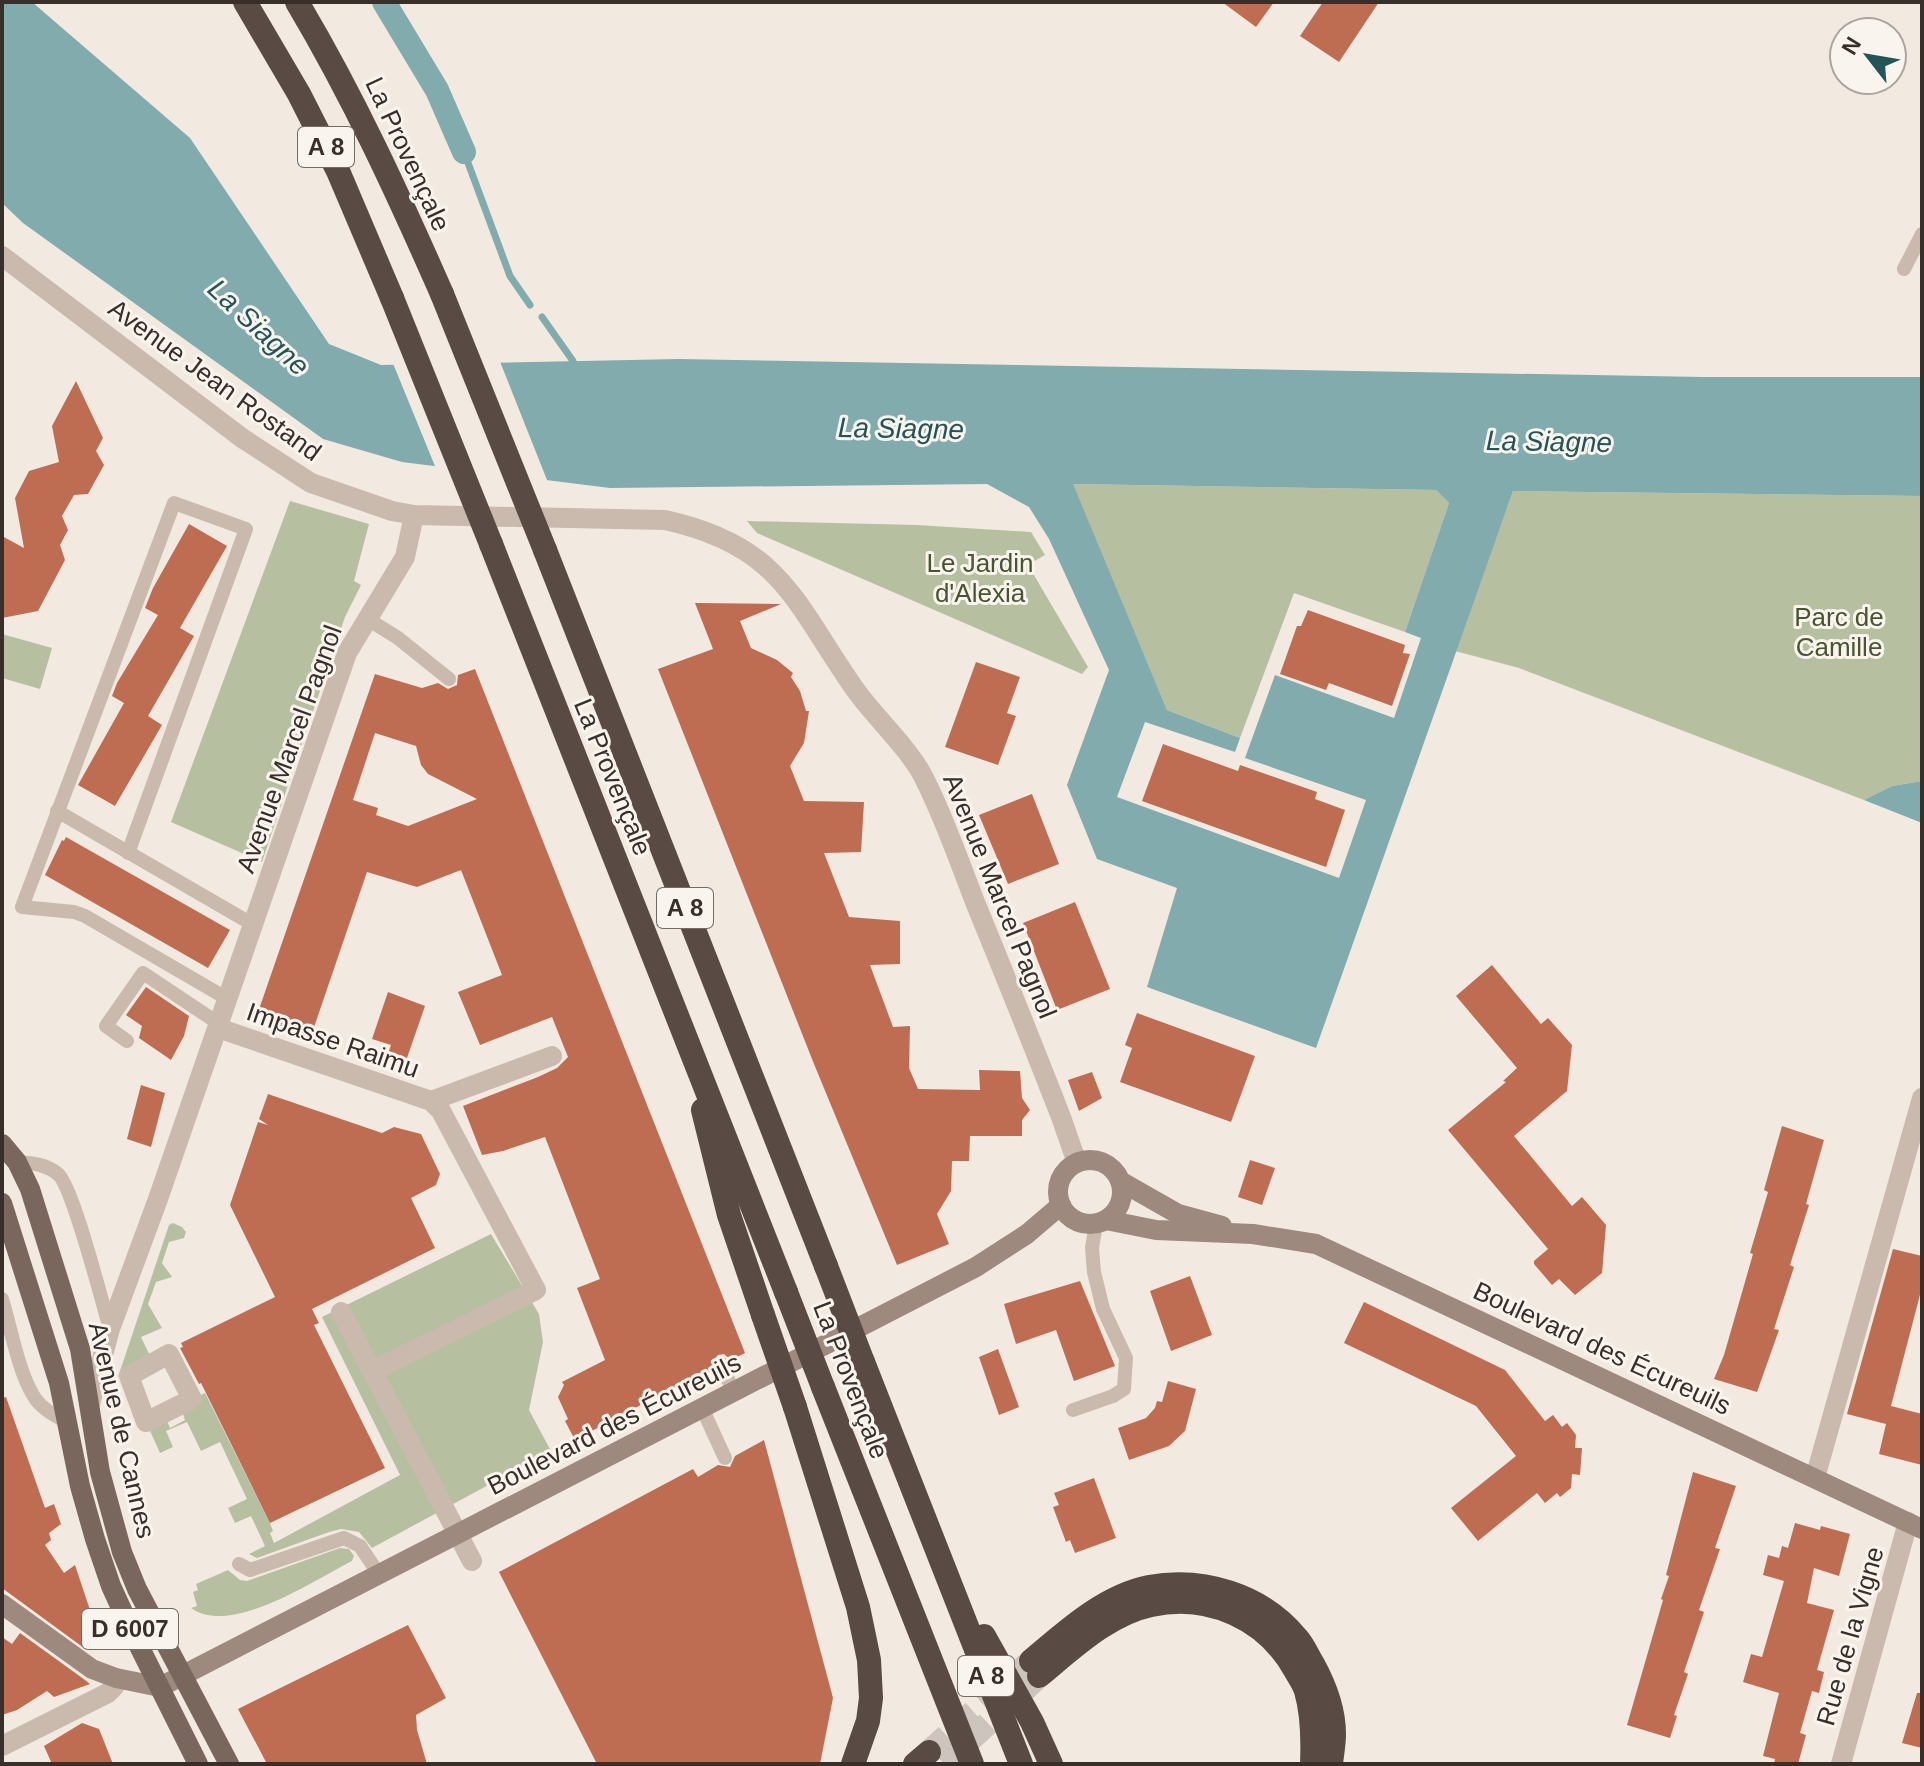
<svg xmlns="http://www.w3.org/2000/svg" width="1924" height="1766" viewBox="0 0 1924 1766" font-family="Arial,sans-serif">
<rect width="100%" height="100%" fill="#f2eae1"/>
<g fill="#b6c0a1">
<path d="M1072,484L1436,490L1449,503L1405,632L1294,593L1240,738L1167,710Z"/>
<path d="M1513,491L1922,496V781L1892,786L1864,800L1519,668L1455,651Z"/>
<path d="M290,501L369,524L354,581L361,585L345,617L262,862L171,822Z"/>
<path d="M747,521L917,525L1031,532L1045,555L1028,565L1088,667L1082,674L757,533Z"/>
<path d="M2,634L52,648L40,689L2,678Z"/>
<path d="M173,1223L182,1227L186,1232L184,1238L169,1242L162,1263L172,1277L156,1282L148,1304L162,1328L141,1337L153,1362L118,1377L169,1225Z"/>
<path d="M491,1234L539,1314L543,1342L529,1410L551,1451L372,1548L359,1532L341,1529L329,1532L257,1558L249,1554L265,1546L251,1516L235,1523L228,1508L247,1499L220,1442L201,1451L187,1422L166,1431L173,1447L160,1453L146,1422L164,1414L170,1428L185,1420L180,1405L205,1393L270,1523L273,1531L270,1533L274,1543L400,1475L322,1317Z"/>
<path d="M340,1548L349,1549L354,1556L352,1561C314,1580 231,1637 191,1608L197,1606L193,1592L198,1590L196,1584L228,1570L240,1580L247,1581Z"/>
</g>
<g fill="#81abad" fill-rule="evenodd">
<path d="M2,2H32L190,138L329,344L381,365L679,359L1703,377H1922V496L1513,491L1316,1048L1147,987L1177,888L1097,859L1067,785L1109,670L1049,539L1029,507L987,484L610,488L402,462L323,439L23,223L2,203ZM1073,484L1436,490L1449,503L1405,632L1421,638L1394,718L1275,675L1245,758L1366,800L1339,878L1117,797L1145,722L1235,752L1240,738L1167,710Z"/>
<path d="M1922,781V823L1864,800L1892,786Z"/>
</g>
<path fill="#f2eae1" d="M499,359L549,485L437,471L392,361Z"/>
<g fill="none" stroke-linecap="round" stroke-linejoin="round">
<g stroke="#81abad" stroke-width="7">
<path d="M464,152L510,276L530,305"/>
<path d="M542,317L573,361"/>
</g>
<path stroke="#81abad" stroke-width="24" d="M384,2L437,90L464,152"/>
</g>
<g fill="#be6c52" fill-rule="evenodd">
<path d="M1222,2H1274L1256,27Z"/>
<path d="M1323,2H1379L1339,62L1300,36Z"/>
<path d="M76,381L103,438L96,451L104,465L88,494L74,495L62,516L68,530L60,545L65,560L38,611L2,618V536L24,548L15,498L29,471L59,462L52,426Z"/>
<path d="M189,524L227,546L180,628L194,636L148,716L162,725L115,806L78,785L124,703L112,696L117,683L158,615L145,608L153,588Z"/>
<path d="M695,603L781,604L740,621L751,648L777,660L793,673L791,677L800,691L806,711H809L804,743L790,766L804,801L864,802L861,852L824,853L849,917L900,921V964L870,965L893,1027L910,1026L909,1068L918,1089L980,1090L979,1070L1020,1071L1022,1098L1030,1110L1022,1120V1136H970L969,1161H952L951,1191L937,1214L949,1244L897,1265L814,1064L658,669L713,649Z"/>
<path d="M1308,610L1405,645L1403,653L1410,654L1392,706L1329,683L1326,690L1280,674L1297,626H1301Z"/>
<path d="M976,662L1020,677L1007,713L1016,716L998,765L945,747Z"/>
<path d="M475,669L745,1353L731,1360L724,1354L718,1355L712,1362L713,1369L697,1377V1375L575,1440L565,1421L568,1419L558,1397L564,1385L562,1382L605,1360L577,1288L600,1279L545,1137L503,1151L482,1155L463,1106L538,1077L557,1068L568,1057L552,1017L480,1045L458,992L502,975L461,870L417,887L367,872L311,1036L256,1018L375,674L422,688L438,683L448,689L457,685L458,675ZM375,733L416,746L421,765L428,774L477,799L408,826L376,815L378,808L353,800Z"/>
<path d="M1163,744L1238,771L1240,765L1317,792L1315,799L1345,810L1326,867L1142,801Z"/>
<path d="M1032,794L1059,864L1008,884L979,815Z"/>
<path d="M66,837L230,930L208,968L45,875L62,840L64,841Z"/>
<path d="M1075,902L1110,989L1057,1010L1023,923Z"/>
<path d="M1492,965L1541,1024L1548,1018L1572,1045L1567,1091L1514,1136L1572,1206L1582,1197L1606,1225L1602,1273L1575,1295L1559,1279L1552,1285L1534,1264V1261L1548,1249L1448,1130L1506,1082L1503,1081L1517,1068L1456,996Z"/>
<path d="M146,987L189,1016L184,1036L171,1060L139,1038L142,1026L126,1015Z"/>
<path d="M388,992L425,1006L407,1058L389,1051L391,1045L372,1039Z"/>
<path d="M1137,1013L1255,1056L1231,1122L1120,1082L1132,1048L1125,1045Z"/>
<path d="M1092,1072L1102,1098L1079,1111L1068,1080Z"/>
<path d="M141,1085L165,1093L151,1147L127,1139Z"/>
<path d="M268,1094L382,1133L394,1127L421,1134L440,1174L436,1185L411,1198L435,1248L312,1309L319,1323L314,1325L385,1468L270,1523L201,1383L199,1384L180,1348L183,1347L181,1343L275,1297L230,1205L258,1122L268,1125L259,1119Z"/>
<path d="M1782,1126L1824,1140L1806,1204L1809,1205L1790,1265L1794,1267L1774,1329L1779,1330L1757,1392L1714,1379L1724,1355L1753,1254L1750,1253L1768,1192L1764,1190Z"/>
<path d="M1250,1160L1275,1168L1262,1205L1238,1197Z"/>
<path d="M1893,1249L1922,1256V1287L1891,1406L1922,1414V1465L1879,1454L1886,1424L1847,1414Z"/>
<path d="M1190,1276L1212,1335L1171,1351L1150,1291Z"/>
<path d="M1080,1281L1115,1366L1074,1381L1056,1330L1016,1344L1004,1304Z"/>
<path d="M1364,1302L1505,1370L1545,1421L1553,1415L1562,1427L1567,1423L1576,1435L1575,1448H1582L1580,1475L1572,1474L1571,1488L1560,1497L1557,1493L1545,1503L1537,1493L1478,1541L1451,1508L1516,1456L1476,1406L1344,1343Z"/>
<path d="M998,1349L1019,1407L999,1415L979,1357Z"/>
<path d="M1168,1381L1196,1389L1185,1431L1169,1446L1129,1460L1118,1428L1146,1418L1155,1408L1157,1401L1162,1402Z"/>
<path d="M6,1397L45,1508L54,1504L61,1524L49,1533L51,1540L45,1545L64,1573L75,1565L99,1637L84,1648L2,1588V1398Z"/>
<path d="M764,1440L833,1698L820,1764H597L499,1572L693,1469L698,1477L718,1465L730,1467L735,1456Z"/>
<path d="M1693,1472L1736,1486L1715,1548L1720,1549L1699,1610L1704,1612L1684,1672L1688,1674L1674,1715L1677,1716L1670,1738L1627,1725L1663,1600L1661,1599L1669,1576L1666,1575Z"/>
<path d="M1094,1478L1116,1538L1075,1553L1070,1540L1066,1542L1053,1507L1059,1505L1054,1493Z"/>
<path d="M1795,1523L1820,1530L1821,1526L1850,1534L1839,1576L1814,1568L1807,1603L1834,1610L1817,1670L1824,1672L1819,1693L1812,1691L1800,1733L1806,1735L1798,1764H1774L1775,1759L1763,1756L1779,1693L1743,1682L1751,1654L1762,1657L1784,1581L1763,1575L1768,1555L1779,1558L1782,1546L1788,1548Z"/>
<path d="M408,1625L446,1698L416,1715L417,1730L427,1764H267L238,1709Z"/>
<path d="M20,1633L85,1680L90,1684L54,1697L47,1691L17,1710L2,1715V1637L12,1644Z"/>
<path d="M1917,1693H1922V1748L1902,1743Z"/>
<path d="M82,1723L99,1729L113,1764H52L44,1746Z"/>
</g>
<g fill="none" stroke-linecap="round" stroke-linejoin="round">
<g stroke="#cdc5bd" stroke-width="24" stroke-dasharray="24 12" stroke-linecap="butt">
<path d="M929,1752L1031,1661"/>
<path d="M944,1764L1039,1676"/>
</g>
<g stroke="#cabaad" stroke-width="14">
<path d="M1904,269L1922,234"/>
<path d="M366,618L398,638L449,679"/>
<path d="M57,811L252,924"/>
<path d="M128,853L246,529L174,503L22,907L74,912L85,916L226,998"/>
<path d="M127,1041L106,1026L143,973L218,1023"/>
<path d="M17,1162C31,1163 46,1164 58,1174C73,1187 102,1302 110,1329"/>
<path d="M2,1299C11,1328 18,1370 33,1395C40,1408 54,1415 67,1422"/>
<path d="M722,1364L733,1392"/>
<path d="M702,1408L725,1458"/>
<path d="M1073,1410L1113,1396L1124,1389L1126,1358L1103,1309L1094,1272L1092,1248L1096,1224"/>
<path d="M239,1564L250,1570L344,1538L360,1546L380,1576"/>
</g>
<g stroke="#cabaad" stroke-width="20">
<path d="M2,256L242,438L311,483L392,511L414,515L665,520C783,546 794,603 857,692C876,718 911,751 924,778C944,817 959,861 975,902C1004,973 1033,1045 1061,1117L1077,1163"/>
<path d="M218,1028L431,1101L441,1111L536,1290L372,1371"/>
<path d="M431,1101L552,1056"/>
<path d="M341,1312L472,1561"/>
<path d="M169,1354L192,1399L146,1422L129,1376Z"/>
<path d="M90,1404L110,1329L158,1199L347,653L405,557L414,515"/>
<path d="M1815,1478L1922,1098"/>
<path d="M2,1746L108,1693L114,1687L116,1678"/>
<path d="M1841,1764L1908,1522"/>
</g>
<g stroke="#9d897e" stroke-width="20">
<circle cx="1090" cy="1192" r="32"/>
<path d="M1120,1181L1178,1214L1222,1226"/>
<path d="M1106,1220L1156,1230L1253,1234L1316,1244L1922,1529"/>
<path d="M2,1604L92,1669L116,1678L160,1687L976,1267L1027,1234L1061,1205"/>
</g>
<g stroke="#79675d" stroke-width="20">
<path d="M2,1144L17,1162L30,1189L80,1349L100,1472L122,1552L137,1589L229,1764"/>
<path d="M2,1203L59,1383L80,1486L95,1539L111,1586L132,1632L198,1764"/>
</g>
<g stroke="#594a43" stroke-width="24">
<path d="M245,2L299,94L338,171L392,298"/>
<path d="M297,2C353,96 398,194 442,294"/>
<path d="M491,544L786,1292"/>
<path d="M545,550L826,1266"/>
<path d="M703,1110L729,1215L763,1315"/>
<path d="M863,1362L1021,1764"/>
<path d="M823,1387L972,1764"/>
<path d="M795,1407L858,1607L869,1660L871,1698L868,1721L853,1764"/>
<path d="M984,1636L1032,1722L1051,1764"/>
<path d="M1031,1661C1065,1632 1104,1596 1149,1587C1203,1577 1262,1595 1297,1638C1304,1646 1308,1656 1313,1664C1324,1684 1334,1710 1334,1734C1334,1744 1332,1754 1331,1764"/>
<path d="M1039,1676C1072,1649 1108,1614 1151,1605C1209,1592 1267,1619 1295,1670C1299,1677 1304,1684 1306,1691C1313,1715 1313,1740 1312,1764"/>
<path d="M915,1764L929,1752"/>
</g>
<g stroke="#594a43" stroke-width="24">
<path d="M442,294L545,550"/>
<path d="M392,298L491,544"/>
<path d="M826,1266L863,1362"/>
<path d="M786,1292L823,1387"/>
<path d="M763,1315L795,1407"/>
</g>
</g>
<g text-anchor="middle" stroke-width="6" stroke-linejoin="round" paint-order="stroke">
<g fill="#f9f4ed" stroke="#726a65" stroke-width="2">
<rect x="298" y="127" width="56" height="40" rx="6"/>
<rect x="657" y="888" width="56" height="40" rx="6"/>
<rect x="82" y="1609" width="96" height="40" rx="6"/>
<rect x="958" y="1656" width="56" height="40" rx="6"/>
</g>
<g font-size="24" font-weight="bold" fill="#382f2b">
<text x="326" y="155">A 8</text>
<text x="685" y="916">A 8</text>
<text x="130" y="1637">D 6007</text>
<text x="986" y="1684">A 8</text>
</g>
<g font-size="26" fill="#382f2b" stroke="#f9f4ed">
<text transform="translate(408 154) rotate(65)" y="9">La Provençale</text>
<text transform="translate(215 380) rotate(36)" y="9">Avenue Jean Rostand</text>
<text transform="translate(289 749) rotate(-70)" y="9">Avenue Marcel Pagnol</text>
<text transform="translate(613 777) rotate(68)" y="9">La Provençale</text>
<text transform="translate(1000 896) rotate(68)" y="9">Avenue Marcel Pagnol</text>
<text transform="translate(333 1040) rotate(19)" y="9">Impasse Raimu</text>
<text transform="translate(1602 1348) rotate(25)" y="9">Boulevard des Écureuils</text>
<text transform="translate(851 1380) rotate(69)" y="9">La Provençale</text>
<text transform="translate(614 1424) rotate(-27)" y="9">Boulevard des Écureuils</text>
<text transform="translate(122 1430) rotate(77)" y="9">Avenue de Cannes</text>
<text transform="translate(1850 1636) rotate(-74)" y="9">Rue de la Vigne</text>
</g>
<g font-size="26" fill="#485530" stroke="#f9f4ed">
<text x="980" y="572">Le Jardin<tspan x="980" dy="30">d'Alexia</tspan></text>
<text x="1839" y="626">Parc de<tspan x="1839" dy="30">Camille</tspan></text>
</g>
<g font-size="28" font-style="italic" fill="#235457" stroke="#f9f4ed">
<text transform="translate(259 327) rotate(43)" y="10">La Siagne</text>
<text transform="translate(901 428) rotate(1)" y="10">La Siagne</text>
<text transform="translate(1549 441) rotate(1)" y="10">La Siagne</text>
</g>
</g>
<rect width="1924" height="1766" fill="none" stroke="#382f2b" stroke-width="8"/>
<g transform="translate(1868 56) rotate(301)"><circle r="38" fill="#f9f4ed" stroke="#aca59f" stroke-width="2"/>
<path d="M0-6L14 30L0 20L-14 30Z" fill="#235457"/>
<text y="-12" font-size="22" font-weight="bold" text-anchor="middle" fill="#382f2b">N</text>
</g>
</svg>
